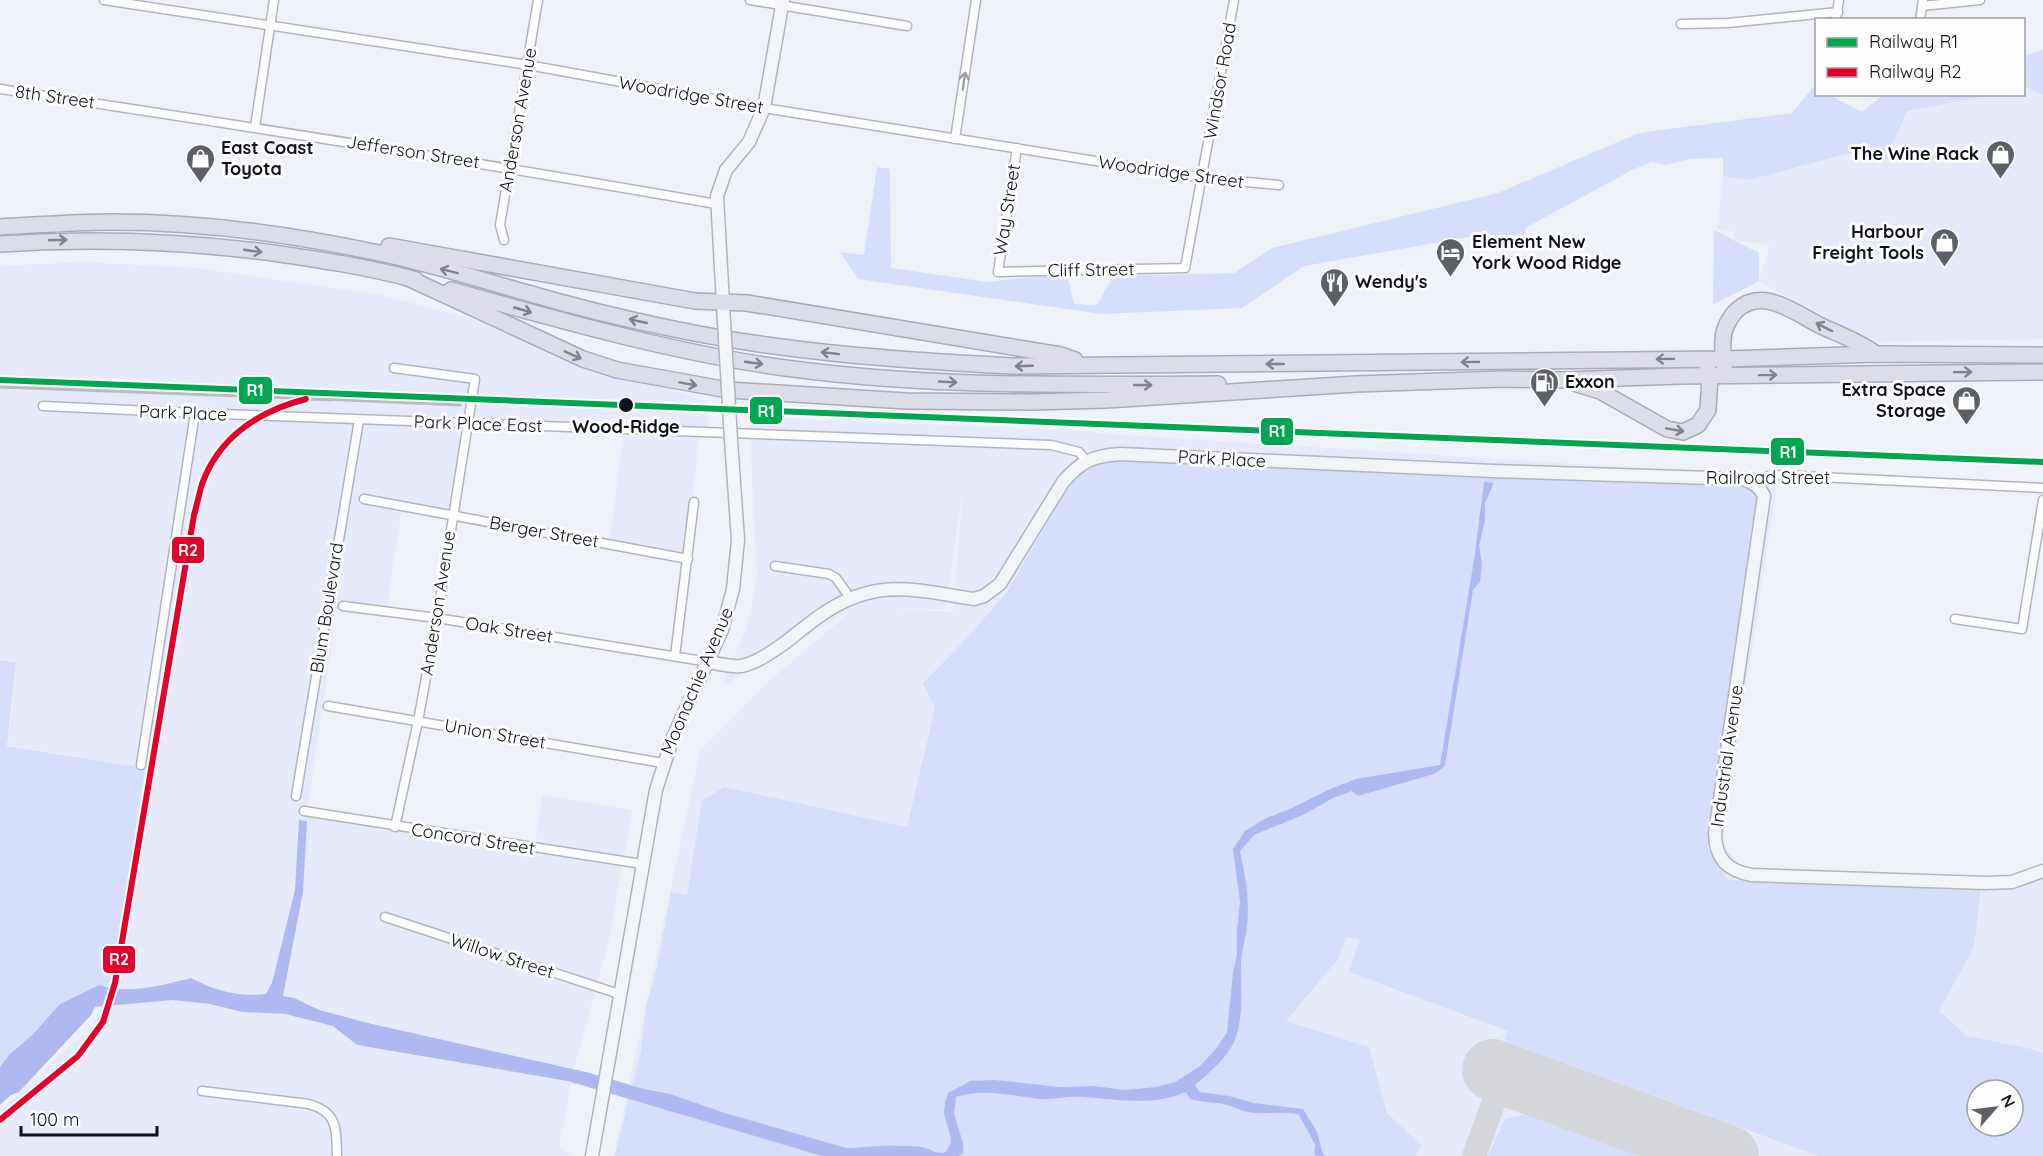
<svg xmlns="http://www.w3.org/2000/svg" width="2043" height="1156" viewBox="0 0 2043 1156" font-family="Quicksand,sans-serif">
<rect width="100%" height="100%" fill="#f0f2fa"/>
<g fill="#e6eafa" fill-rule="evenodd">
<path d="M2027,87L2043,95V339L1867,342L1759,281L1770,245L1734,240V232L1717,229L1723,176L1749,180L1850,153L1886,161L1907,111L1991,95L2024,94V88Z"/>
<path d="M82,262L196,268L380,295L470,318L707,402L708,432H700L685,557L609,544L624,430L469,423L453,516L402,508L386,613L337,608L307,812L535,847L542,795L632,810L610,937L574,1069L587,1073L585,1087L571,1084L559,1148L573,1156H0V1111L93,1025L114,974L145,768L8,745L17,661L0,659V266Z"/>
<path d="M749,417L1094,431V433L1778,477L1723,843L1739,866L2010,881L2043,874V1156H614L700,751L768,682L852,610L726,684L722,683L747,627L757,578ZM963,487L953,612L884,608L946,609ZM1977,1090H2013V1126H1977Z"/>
</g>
<g fill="#d7defc" fill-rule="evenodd">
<path d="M2043,50V95L2027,87L2024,88V56Z"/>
<path d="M1814,86L1816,88V94L1829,95L1862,112L1883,95H1991L1907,111L1886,161L1850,153L1749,180L1723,176V158L1690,159L1666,165L1652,162L1634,169L1527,227L1522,237L1497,239L1475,236L1304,266L1242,308L1101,314L858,279L840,252L864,255L877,167L890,169L891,268L988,282L1067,273L1074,304L1097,305L1113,276L1234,273L1272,248L1498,193L1639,133L1792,113Z"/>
<path d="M1714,230L1759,253V281L1713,305Z"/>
<path d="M1100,456L1753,479L1768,515L1708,849L1728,880L1981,886L1974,947L1939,1011L1967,1036L2031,1049L2043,1053V1156H1819L1505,1041L1508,1031L1349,972L1360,939L1347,937L1338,959L1286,1021L1369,1047L1387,1113L1421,1145L1416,1156H615L641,1051L646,1007L657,969L671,892L687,895L702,801L724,787L907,827L935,708L923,683L967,638L1007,592L1064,494L1086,461ZM1977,1090H2013V1126H1977Z"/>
<path d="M0,660L16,662L7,746L145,768L114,973L107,988L99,985L60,1004L33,1034L8,1056L0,1067Z"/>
<path d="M1522,1115L1533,1116L1643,1156H1488L1505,1119Z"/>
</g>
<path fill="#afb9f1" d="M1484,482L1494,483L1485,503V521L1479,546L1482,563L1480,582L1473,590L1445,766L1434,774L1358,796L1352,791L1333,798L1305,814L1254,835L1240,851C1245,875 1250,900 1247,925C1246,937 1242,949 1241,961C1241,987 1244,1015 1235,1040C1228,1057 1209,1073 1195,1085L1200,1092L1229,1096L1254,1103L1303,1109L1317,1132L1323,1154L1325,1156H1316L1314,1154L1315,1144L1299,1115C1284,1111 1270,1114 1255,1113C1242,1112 1231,1105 1218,1103C1208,1102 1200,1102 1190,1099L1186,1092C1151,1107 1118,1099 1081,1097C1067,1096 1053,1100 1039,1099C1012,1096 983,1088 956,1097L954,1114L963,1143V1153L959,1156H822L568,1081L357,1045L333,1026L285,1014L243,1012L210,1004L172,1000L95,1007L91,1015L19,1092L11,1095L0,1105V1067L8,1056L33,1034L60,1004L99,985C127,995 163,985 191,978C215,991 239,997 266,994L272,983L295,890L299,820L307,821L303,892L283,996L294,998L319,1010L372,1024L590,1073L644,1089L670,1094L725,1113L846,1148C865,1148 883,1144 903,1146C909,1146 916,1146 922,1147C931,1149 933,1153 944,1153C958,1140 946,1128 944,1113C944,1106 946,1100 948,1093L971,1081L994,1080L1060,1087L1094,1086L1125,1090L1156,1087L1175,1082L1199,1067L1214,1051L1227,1033L1233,973L1237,954V930L1240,902L1233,849L1245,831L1264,819L1292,808L1328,790L1356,779L1440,765L1474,560Z"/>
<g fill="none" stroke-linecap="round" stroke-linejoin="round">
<path stroke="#d5d6db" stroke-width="24" d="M1474,1156L1504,1074"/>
<path stroke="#d5d6db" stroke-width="62" d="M1493,1070L1728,1156"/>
<defs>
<g id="street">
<path d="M104,0L528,65L764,108L1202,178L1279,185"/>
<path d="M750,0L907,26"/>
<path d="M1922,6L1980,0"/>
<path d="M1836,20L1839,0"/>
<path d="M1920,20L1923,0"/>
<path d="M1681,24L1728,23L1838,12"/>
<path d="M0,89C239,125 478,162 716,204"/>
<path d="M255,127L274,0"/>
<path d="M955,139L976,0"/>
<path d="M1017,148L998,272L1185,268L1234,0"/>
<path d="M504,240L500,225L538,0"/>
<path d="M394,368L475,379L437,618L418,721L395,827"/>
<path d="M43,406L195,413L1051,445L1079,452L1086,461"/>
<path d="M1746,479L1778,475L2043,488"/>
<path d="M364,499L688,559"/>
<path d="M775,566L829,574L836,578L851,599"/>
<path d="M343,606L437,618L709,662"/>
<path d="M1955,619L2022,629L2043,500"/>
<path d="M675,656L694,502"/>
<path d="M328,706L663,763"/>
<path d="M141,765L195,413"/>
<path d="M296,796L359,420"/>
<path d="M304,811L642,864"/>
<path d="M385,917L619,994"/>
<path d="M202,1091L309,1104C339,1113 336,1130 337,1156"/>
</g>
<g id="secondary">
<path d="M724,322L717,196L726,170L749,142L764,108L783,0"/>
<path d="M709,662C719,664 731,667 741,666C757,663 773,651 786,642C810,623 834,602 864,594C900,583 938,594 974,599L984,596L1000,584L1063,482C1081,461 1093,456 1120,454L1493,471L1743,479C1753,482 1760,487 1764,496L1715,833C1715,858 1727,871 1752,875L1986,883L2012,882L2043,871"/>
<path d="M592,1156L656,790L673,737L722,630L733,589L738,540L731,440"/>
</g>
<g id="highway">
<path d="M0,227C38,225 76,222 113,222C201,222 289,234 374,252C425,262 474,278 524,292C572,306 620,318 669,328C782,352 897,360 1012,366L1724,359L1876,354L2043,355"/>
<path d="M0,244C93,238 180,241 273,253C321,260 369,267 416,280"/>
<path d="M389,246L695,301L747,303L1061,355L1075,360"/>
<path d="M406,277L583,359L617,370L728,390L906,401L1032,402L1106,400L1356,384L1502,379L1565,380L1680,376L2043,372"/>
<path d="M451,290C549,317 646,345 746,362C902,388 1061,385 1218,384"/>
<path d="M1724,367C1724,358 1722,349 1723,340C1723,330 1729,318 1736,311C1762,286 1794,312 1819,325C1838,334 1859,341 1876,354"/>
<path d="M1577,384L1600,391L1667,429L1683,432L1698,425L1708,410L1710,376L1707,368"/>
</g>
</defs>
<use href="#street" stroke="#b2b4bb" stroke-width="11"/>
<use href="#secondary" stroke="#b2b4bb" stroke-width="15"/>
<use href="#highway" stroke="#a7aab9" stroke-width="18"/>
<use href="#street" stroke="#fdfdfe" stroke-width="8"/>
<use href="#secondary" stroke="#f3f4f7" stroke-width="12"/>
<use href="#highway" stroke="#dcdde8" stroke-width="15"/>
<g stroke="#bababc" stroke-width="3">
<path d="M0,387L294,398"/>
<path d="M324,399L460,405"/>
<path d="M0,1120L78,1056L103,1022L115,983L194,515C198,499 202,483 210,467C227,432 267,407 304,400C313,398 323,400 332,400"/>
</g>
<defs>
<path id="secondary-bridge" d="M724,322L731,440"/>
</defs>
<use href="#secondary-bridge" stroke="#b2b4bb" stroke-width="15" stroke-linecap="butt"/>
<use href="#secondary-bridge" stroke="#f3f4f7" stroke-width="12"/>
<defs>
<path id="rail-1" d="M0,380L2043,462"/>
<path id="rail-2" d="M0,1120L78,1056L103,1022L115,983L194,515C197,505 199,494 202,484C219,437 259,411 306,399"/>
</defs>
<use href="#rail-1" stroke="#fefefe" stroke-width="10"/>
<use href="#rail-2" stroke="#fefefe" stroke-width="10"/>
<use href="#rail-1" stroke="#00a651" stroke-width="6"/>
<use href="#rail-2" stroke="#e4002b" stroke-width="6"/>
</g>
<defs><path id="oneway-shaft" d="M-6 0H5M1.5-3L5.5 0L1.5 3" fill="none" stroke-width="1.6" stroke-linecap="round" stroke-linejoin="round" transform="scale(1.5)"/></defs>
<use stroke="#9e9fa2" href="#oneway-shaft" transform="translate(964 81) rotate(-82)"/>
<g stroke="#80818a">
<use href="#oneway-shaft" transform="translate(58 240) rotate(-2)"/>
<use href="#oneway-shaft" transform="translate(253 251) rotate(8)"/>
<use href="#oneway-shaft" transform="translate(449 271) rotate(-166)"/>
<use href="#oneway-shaft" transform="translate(523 310) rotate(16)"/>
<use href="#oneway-shaft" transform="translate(638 321) rotate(-167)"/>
<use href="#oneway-shaft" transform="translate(1824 327) rotate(-153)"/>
<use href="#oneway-shaft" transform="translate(830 353) rotate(-173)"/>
<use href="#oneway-shaft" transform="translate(573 355) rotate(24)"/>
<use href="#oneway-shaft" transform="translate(1665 359) rotate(179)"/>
<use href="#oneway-shaft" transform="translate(1470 362) rotate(179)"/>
<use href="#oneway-shaft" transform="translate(754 363) rotate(8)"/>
<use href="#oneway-shaft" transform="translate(1275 364) rotate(180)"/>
<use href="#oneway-shaft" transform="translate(1024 366) rotate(178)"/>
<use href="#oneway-shaft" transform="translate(1963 372) rotate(-1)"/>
<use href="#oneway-shaft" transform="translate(1768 375) rotate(-1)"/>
<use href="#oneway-shaft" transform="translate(948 382) rotate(3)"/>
<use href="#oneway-shaft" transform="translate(688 384) rotate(10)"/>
<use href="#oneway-shaft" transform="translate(1143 385)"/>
<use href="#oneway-shaft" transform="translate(1675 430) rotate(10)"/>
</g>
<defs>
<symbol id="shop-pin" viewBox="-11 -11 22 30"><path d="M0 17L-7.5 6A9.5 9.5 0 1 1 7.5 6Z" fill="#5e6067" stroke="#fefefe"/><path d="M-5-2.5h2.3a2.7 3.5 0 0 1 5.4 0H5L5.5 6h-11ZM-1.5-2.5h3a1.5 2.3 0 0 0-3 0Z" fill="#fff"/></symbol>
<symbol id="hotel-pin" viewBox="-11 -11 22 30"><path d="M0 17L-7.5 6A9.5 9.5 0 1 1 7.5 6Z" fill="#5e6067" stroke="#fefefe"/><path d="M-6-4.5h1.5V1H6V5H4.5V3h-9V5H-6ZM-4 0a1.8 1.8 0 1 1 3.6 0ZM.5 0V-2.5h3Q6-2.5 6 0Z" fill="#fff"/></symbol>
<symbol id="restaurant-pin" viewBox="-11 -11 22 30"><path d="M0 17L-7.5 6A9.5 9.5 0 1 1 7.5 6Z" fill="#5e6067" stroke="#fefefe"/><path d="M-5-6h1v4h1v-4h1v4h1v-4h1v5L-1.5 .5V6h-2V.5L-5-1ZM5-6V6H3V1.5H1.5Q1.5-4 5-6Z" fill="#fff"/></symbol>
<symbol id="fuel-pin" viewBox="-11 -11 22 30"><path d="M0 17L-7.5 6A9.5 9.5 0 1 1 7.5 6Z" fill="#5e6067" stroke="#fefefe"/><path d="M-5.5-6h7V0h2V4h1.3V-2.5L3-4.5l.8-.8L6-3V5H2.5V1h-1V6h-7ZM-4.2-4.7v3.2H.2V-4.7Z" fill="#fff"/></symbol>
</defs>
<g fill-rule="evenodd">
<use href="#shop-pin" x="1984" y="138" width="33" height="45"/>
<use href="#shop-pin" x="184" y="142" width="33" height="45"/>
<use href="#shop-pin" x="1928" y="226" width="33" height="45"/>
<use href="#hotel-pin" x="1434" y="236" width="33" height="45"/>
<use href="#restaurant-pin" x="1318" y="266" width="33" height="45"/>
<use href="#fuel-pin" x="1528" y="366" width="33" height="45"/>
<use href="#shop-pin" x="1950" y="384" width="33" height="45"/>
</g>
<circle fill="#0f1118" stroke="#fefefe" stroke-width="2" cx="626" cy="405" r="8"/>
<g text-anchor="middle" stroke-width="6" stroke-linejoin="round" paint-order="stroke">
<g font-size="18" fill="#0f1118" stroke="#fefefe">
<text transform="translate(1220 81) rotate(-80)" y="6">Windsor Road</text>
<text transform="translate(691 95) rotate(10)" y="6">Woodridge Street</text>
<text transform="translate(55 97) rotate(8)" y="6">8th Street</text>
<text transform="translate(518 120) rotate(-80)" y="6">Anderson Avenue</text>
<text transform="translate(413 152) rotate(9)" y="6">Jefferson Street</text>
<text transform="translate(1171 172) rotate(8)" y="6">Woodridge Street</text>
<text transform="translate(1007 210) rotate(-81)" y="6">Way Street</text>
<text transform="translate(1091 270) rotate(-1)" y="6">Cliff Street</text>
<text transform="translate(183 413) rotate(2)" y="6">Park Place</text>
<text transform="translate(478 424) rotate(2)" y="6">Park Place East</text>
<text transform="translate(1222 459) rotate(3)" y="6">Park Place</text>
<text x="1768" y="484">Railroad Street</text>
<text transform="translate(544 532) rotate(10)" y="6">Berger Street</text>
<text transform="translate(438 603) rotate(-81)" y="6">Anderson Avenue</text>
<text transform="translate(327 608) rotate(-81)" y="6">Blum Boulevard</text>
<text transform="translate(509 630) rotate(9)" y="6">Oak Street</text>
<text transform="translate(697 681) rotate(-67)" y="6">Moonachie Avenue</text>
<text transform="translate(495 734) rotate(10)" y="6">Union Street</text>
<text transform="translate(1727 756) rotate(-82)" y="6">Industrial Avenue</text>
<text transform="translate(473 839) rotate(9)" y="6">Concord Street</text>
<text transform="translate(502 956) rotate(18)" y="6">Willow Street</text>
</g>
<g font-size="18" font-weight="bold" fill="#0f1118" stroke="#fefefe" text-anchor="start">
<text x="221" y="154">East Coast<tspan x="221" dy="21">Toyota</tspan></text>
<text x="1979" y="160" text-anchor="end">The Wine Rack</text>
<text x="1924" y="238" text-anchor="end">Harbour<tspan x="1924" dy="21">Freight Tools</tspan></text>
<text x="1472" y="248">Element New<tspan x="1472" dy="21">York Wood Ridge</tspan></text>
<text x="1355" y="288">Wendy's</text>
<text x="1565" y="388">Exxon</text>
<text x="1946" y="396" text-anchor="end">Extra Space<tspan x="1946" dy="21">Storage</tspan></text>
</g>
<g font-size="18" font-weight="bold" fill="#0f1118" stroke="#fefefe">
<text x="626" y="433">Wood-Ridge</text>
</g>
</g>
<g stroke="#fefefe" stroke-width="2">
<rect x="238" y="376" width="35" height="29" rx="6" fill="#00a651"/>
<rect x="749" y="396" width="34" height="29" rx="6" fill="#00a651"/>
<rect x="1260" y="417" width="34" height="29" rx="6" fill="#00a651"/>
<rect x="1770" y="437" width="35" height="29" rx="6" fill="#00a651"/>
<rect x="171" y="536" width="34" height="28" rx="6" fill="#e4002b"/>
<rect x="102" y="945" width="34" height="29" rx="6" fill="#e4002b"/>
</g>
<g font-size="16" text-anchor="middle" font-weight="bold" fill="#fff">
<text x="255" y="396">R1</text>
<text x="766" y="417">R1</text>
<text x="1277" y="437">R1</text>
<text x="1788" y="458">R1</text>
<text x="188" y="556">R2</text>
<text x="119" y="965">R2</text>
</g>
<rect x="1815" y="18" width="210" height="78" fill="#fefefe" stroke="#9e9fa2" stroke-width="1.5"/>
<rect x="1827" y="38" width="30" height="9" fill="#00a651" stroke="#9e9fa2" stroke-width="1.5"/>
<text x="1869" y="48" font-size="18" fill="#0f1118">Railway R1</text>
<rect x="1827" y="68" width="30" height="9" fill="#e4002b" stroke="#9e9fa2" stroke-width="1.5"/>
<text x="1869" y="78" font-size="18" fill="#0f1118">Railway R2</text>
<g transform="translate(1995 1108) rotate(62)"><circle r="28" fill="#fefefe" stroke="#9e9fa2" stroke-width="1.5"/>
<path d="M0-4.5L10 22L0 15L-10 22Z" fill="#5e6067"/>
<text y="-9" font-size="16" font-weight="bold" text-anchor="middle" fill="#0f1118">N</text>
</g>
<path d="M21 1126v9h136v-9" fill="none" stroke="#0f1118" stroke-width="3"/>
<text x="30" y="1126" font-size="18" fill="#0f1118" stroke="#fefefe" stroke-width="4.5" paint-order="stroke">100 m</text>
</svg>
